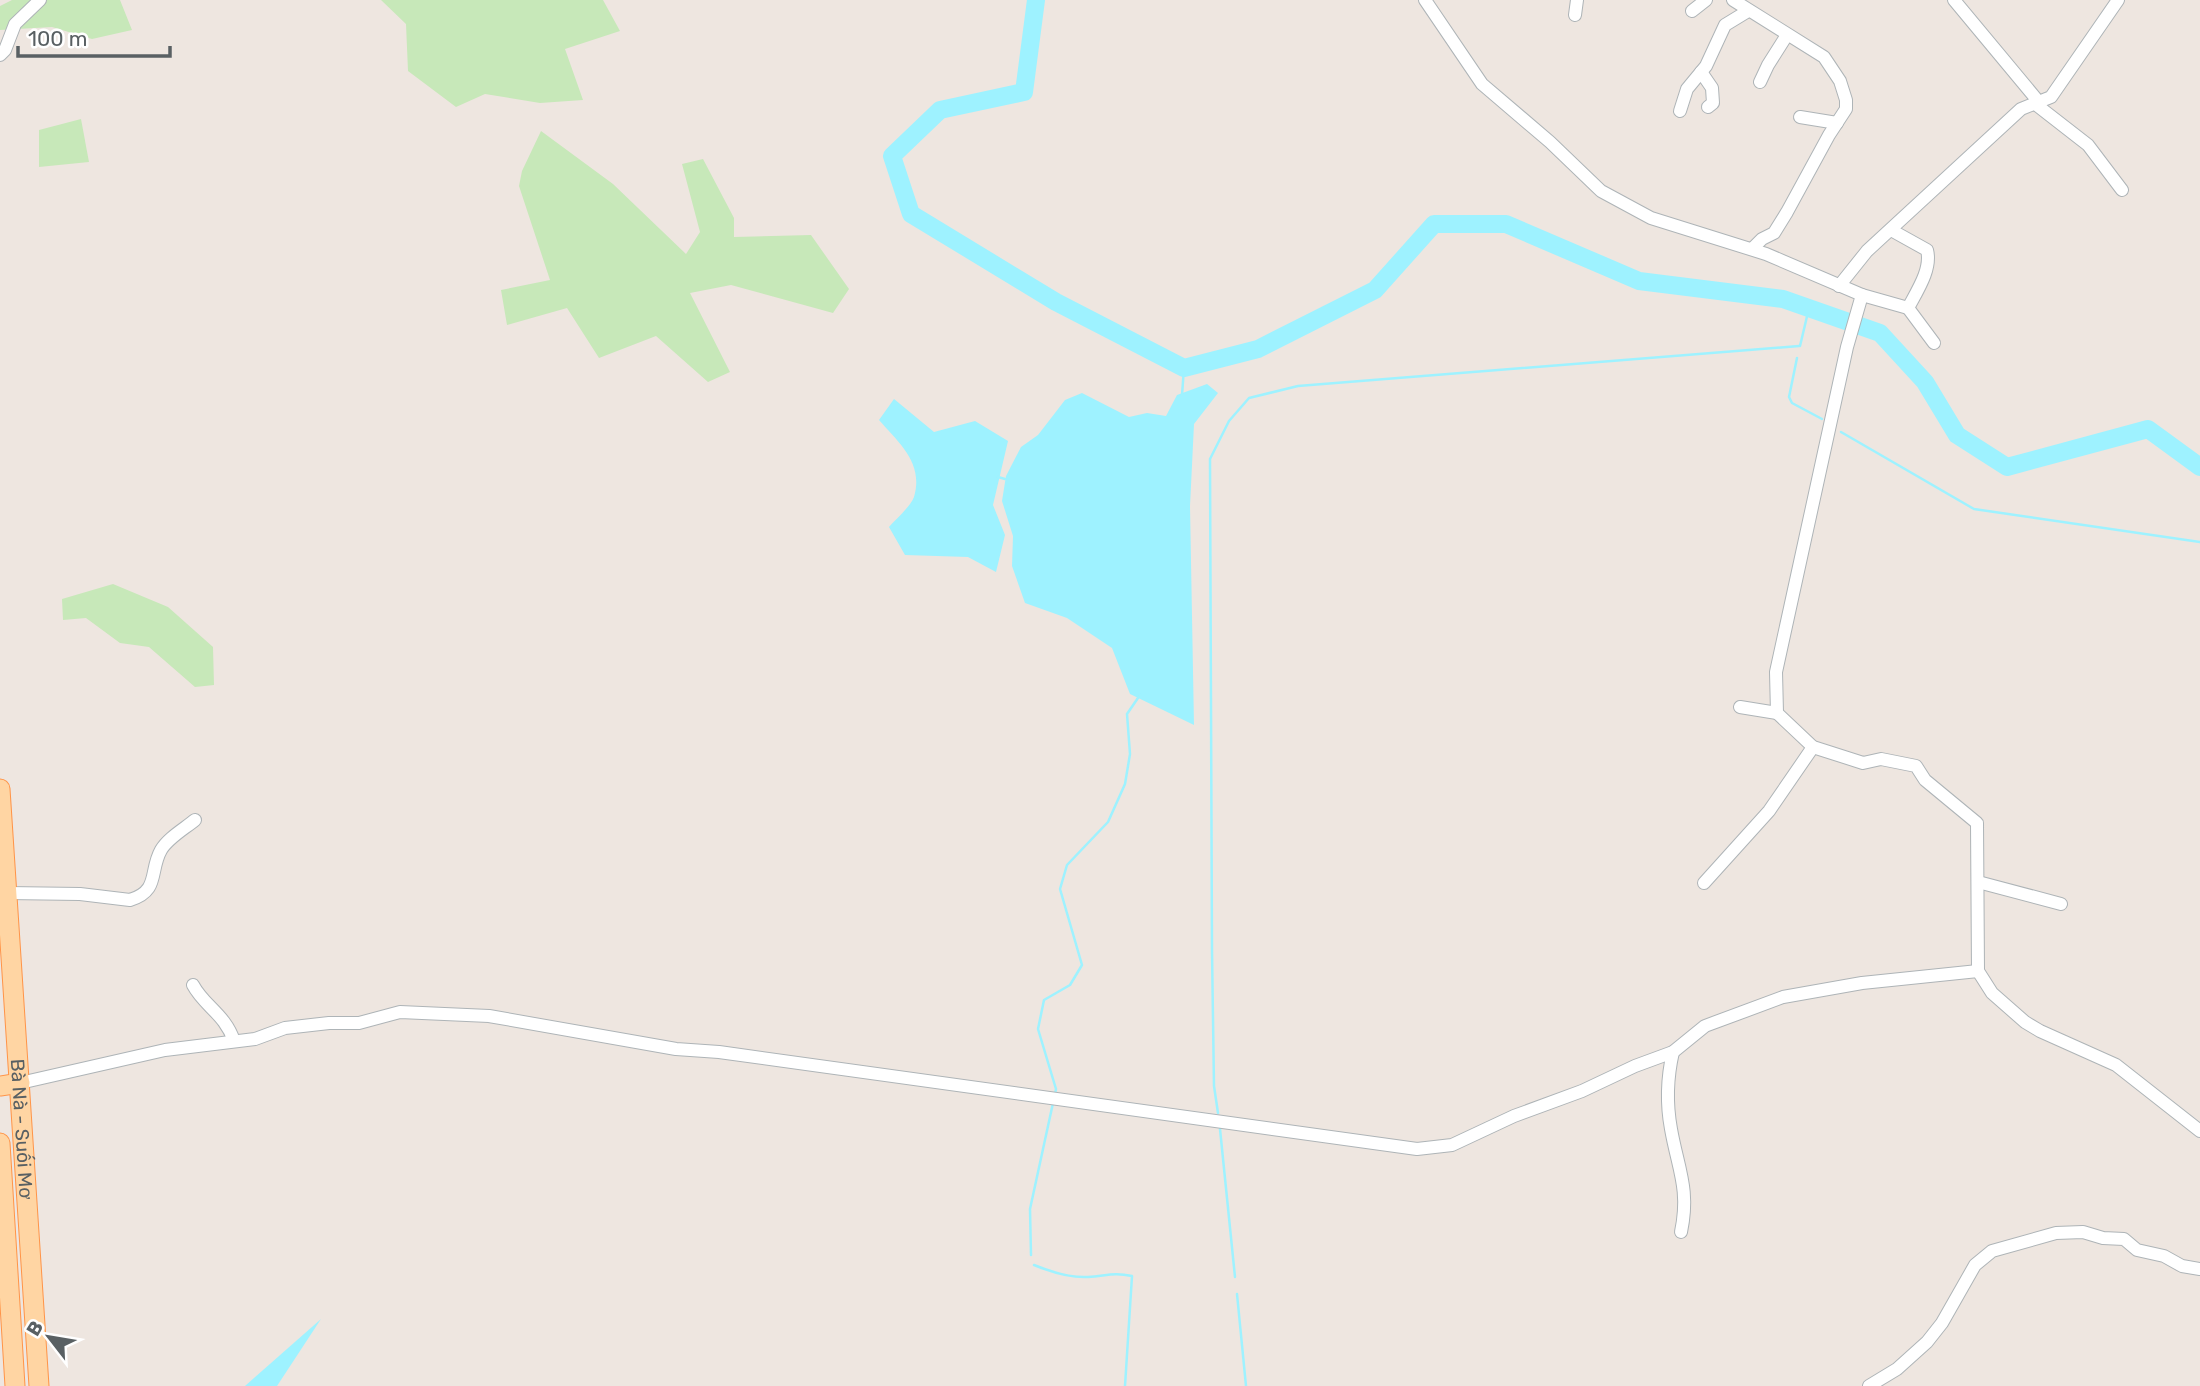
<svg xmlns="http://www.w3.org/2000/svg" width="2200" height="1386" viewBox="0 0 2200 1386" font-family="Rubik,sans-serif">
<rect width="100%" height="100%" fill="#eee6e0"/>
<g fill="#c7e8b9">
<path d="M12,0H120L132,30L92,39L52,27L0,30V6Z"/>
<path d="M381,0H603L620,31L565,49L583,100L540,103L485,94L456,107L408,71L406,24Z"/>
<path d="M81,119L89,162L39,167V130Z"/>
<path d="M541,131L613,184L686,254L700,232L682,164L703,159L734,218V237L811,235L849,289L833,313L731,285L690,293L730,372L708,382L656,336L599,358L567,308L507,325L501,290L550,280L519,186L522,171Z"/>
<path d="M113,584L168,607L213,647L214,685L195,687L149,647L120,643L86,618L63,620L62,599Z"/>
</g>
<g fill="#9ef2ff">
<path d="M1207,384L1218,393L1194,424L1190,506L1194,725L1130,694L1112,648L1067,618L1025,603L1012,566L1013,536L1002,501L1006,476L1021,447L1038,435L1065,400L1082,393L1129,417L1147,413L1166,416L1177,395Z"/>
<path d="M894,399L934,432L975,421L1008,441L993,505L1005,535L996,572L968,557L905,555L889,527C896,519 910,507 914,497C924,463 899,443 879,420Z"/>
<path d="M321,1319L277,1386H245Z"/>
</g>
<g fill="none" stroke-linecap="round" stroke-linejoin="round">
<g stroke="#9ef2ff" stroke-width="2.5">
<path d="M1800,346L1809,308"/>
<path d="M1797,358L1789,397L1792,403L1822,419"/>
<path d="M1182,395L1184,368"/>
<path d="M1841,432L1974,509L2200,542"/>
<path d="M998,477L1005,479"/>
<path d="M1055,1094L1056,1089L1038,1029L1044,1000L1070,985L1082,965L1060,889L1067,865L1108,822L1125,784L1130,754L1127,714L1140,695"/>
<path d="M1218,1113L1214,1086L1212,951L1210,459L1229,421L1249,398L1298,386L1799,346"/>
<path d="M1220,1129L1235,1277"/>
<path d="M1031,1255L1030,1209L1053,1103"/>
<path d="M1034,1265C1051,1272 1069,1278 1088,1277C1106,1276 1113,1272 1132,1276L1125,1386"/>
<path d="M1237,1294L1246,1386"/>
</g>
<path stroke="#9ef2ff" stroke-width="18" d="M1036,0L1024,92L940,110L892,156L911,214L1056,302L1184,368L1258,349L1375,290L1434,224H1506L1639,281L1783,299L1880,333L1925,382L1957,435L2007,467L2148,429L2200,467"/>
<defs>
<g id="street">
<path d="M1425,0L1482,84L1550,142L1601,191L1651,218L1766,254L1862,295L1847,347L1776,672L1777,713L1813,747L1863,763L1881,759L1916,766L1925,780L1977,823L1978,971L1992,993L2025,1022L2040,1031L2116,1065L2200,1131"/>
<path d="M1733,0L1824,57L1840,81L1846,100V109L1829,135L1787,212L1774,233L1762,239L1752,249"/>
<path d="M1954,0L2038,101"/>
<path d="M1692,11L1706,0"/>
<path d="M1575,15L1577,0"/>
<path d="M0,55L5,50L15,24L40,0"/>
<path d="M1701,72L1712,88L1713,103L1708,107"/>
<path d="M1760,82L1768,65L1787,35"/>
<path d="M2034,103L2088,145L2122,190"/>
<path d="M1680,111L1687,89L1706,66L1725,25L1748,11"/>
<path d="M1800,117L1837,123"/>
<path d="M1839,286L1867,251L2021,109L2051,97L2118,0"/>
<path d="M1862,295L1908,308C1917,291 1932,269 1927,250L1891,230"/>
<path d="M1908,308L1934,343"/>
<path d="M1740,707L1777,713"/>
<path d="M1978,882L2061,904"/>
<path d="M1704,883L1769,811L1813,747"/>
<path d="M7,893L80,894L130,900C160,891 149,871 161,850C168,838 184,829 195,820"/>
<path d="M193,985C204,1006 225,1014 234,1041"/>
<path d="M1673,1052C1667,1078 1666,1102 1671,1129C1678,1169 1690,1189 1681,1232"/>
<path d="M20,1083L165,1050L255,1039L285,1028L329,1023H359L400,1012L489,1016L676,1049L719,1052L1417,1149L1452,1145L1514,1116L1582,1091L1635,1066L1673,1052L1705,1026L1783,997L1862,983L1978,971"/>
<path d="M1869,1386L1897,1369L1927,1342L1942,1323L1975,1265L1992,1251L2056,1233L2083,1232L2103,1238L2124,1239L2137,1250L2164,1256L2182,1266L2200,1269"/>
</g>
<g id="primary">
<path id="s1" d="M0,789L39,1386"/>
<path d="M0,1086L20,1083"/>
<path d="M0,1143L15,1386"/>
</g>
</defs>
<use href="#street" stroke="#aeb4b7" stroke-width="14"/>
<use href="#primary" stroke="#ff9448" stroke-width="21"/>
<use href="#street" stroke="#fff" stroke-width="12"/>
<use href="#primary" stroke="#ffd5a3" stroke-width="19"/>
</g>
<g text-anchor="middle" stroke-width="5" stroke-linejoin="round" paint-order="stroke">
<g font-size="19" fill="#596063" stroke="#fff">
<text dy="7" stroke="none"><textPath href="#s1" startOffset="341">Bà Nà - Suối Mơ</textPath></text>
</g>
</g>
<g transform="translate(49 1337) rotate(301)" stroke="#ffffff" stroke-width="5" paint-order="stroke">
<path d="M0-5L12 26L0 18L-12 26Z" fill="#596063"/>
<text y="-10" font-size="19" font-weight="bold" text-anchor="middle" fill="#596063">B</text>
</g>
<path d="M18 46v10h152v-10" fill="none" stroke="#596063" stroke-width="3.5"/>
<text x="28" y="46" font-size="21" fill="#596063" stroke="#ffffff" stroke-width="5" paint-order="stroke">100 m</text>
</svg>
